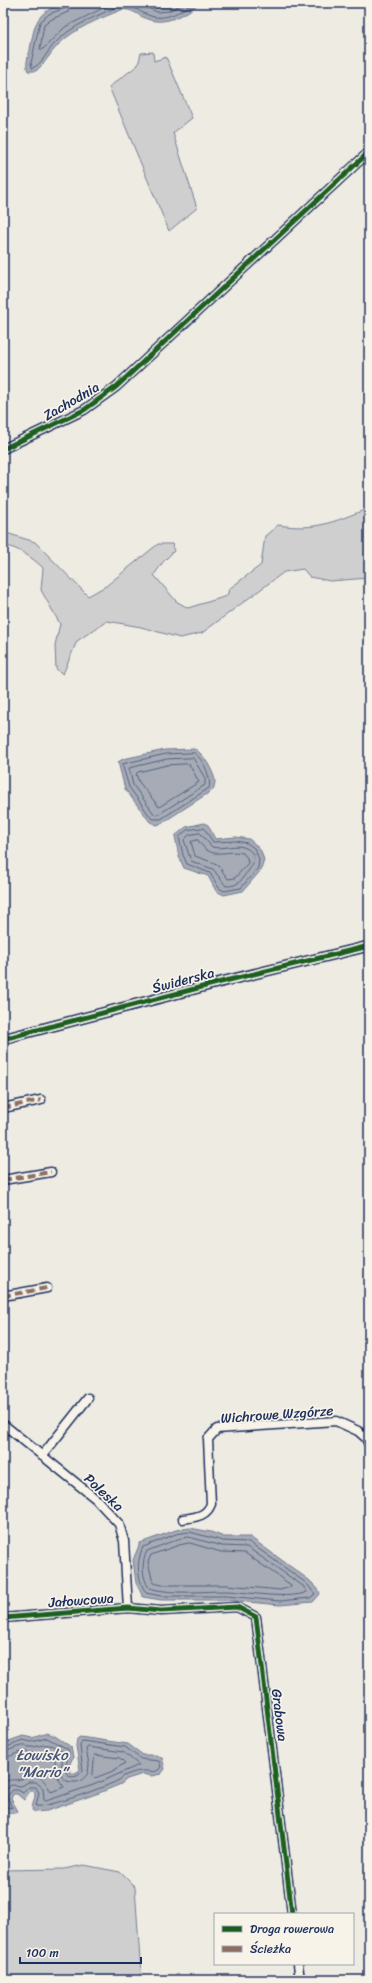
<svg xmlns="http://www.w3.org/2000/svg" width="372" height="1983" viewBox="0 0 372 1983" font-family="Sriracha,sans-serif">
<rect width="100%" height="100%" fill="#eeebe2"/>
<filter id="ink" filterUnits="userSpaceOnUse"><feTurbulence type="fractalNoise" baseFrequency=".025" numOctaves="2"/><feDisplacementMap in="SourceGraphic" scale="8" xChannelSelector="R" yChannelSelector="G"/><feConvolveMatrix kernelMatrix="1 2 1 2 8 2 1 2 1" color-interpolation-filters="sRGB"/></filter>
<g filter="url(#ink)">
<g fill="#cfcfcf" stroke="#757f96">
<path d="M153,52L154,61L166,57L192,118L173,133L197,208L169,231L109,87L138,65L141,53Z"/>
<path d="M367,509H369V578L330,581L310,577L303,569L284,572L202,633L180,638L141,627L107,621L77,641L63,674L56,669L55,645L60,624L41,590L43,568C32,557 18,548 3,545V532L35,542L88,596L106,586L158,544H172L174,551L163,562L154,575L176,601L188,608L227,596L229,589L261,565L265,536L278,525C317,531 332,522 367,509Z"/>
<path d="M84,1865L120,1872L135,1887L141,1975L137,1980H3V1870L64,1869Z"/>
</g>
<g fill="#a6abb5" stroke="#6e7992">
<path d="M71,3H199C186,15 165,26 147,19C137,15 132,8 121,10C99,19 75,28 58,45C50,53 45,64 36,71H28C25,64 28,57 30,50C35,20 37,9 71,3Z"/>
<path d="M194,749C202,751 214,772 215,781C215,784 214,787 213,790L162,823L157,825L150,822L125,789L118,762L123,759L165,750Z"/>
<path d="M204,823L208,825L215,839L236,837L249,839L256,845L261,851L264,860L261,870L243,891L224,895L216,891L208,876L184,868L179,857L175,836L186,827Z"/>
<path d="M190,1528L211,1532L224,1537H250L309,1580L318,1589L320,1594L313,1602L280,1605L226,1600H161L143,1597L136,1583L133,1560L140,1543L176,1530Z"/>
<path d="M47,1733L55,1736L71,1747L73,1757L69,1766L71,1773H75L80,1770L76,1746L77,1739L80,1737L128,1744L143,1755H156L162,1758L165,1769L161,1774L152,1776L143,1774L127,1779L121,1784L99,1793L47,1811L35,1812L32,1810C32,1803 37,1796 34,1791H30L24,1800L17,1794H13L11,1799L18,1811C12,1815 8,1813 3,1809V1743L23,1736L32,1738Z"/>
</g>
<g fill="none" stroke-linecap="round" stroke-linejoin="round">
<g stroke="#536181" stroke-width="1">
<path d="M67,3L65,8L49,14L40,22L31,63L32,68C41,66 48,50 55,43C72,25 97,16 119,6C132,4 137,11 148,15C164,22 180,12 193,3"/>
<path d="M72,3L68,12L52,19L44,25L40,49H43L65,27L113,3"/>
<path d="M137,3L157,12L169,11L184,3"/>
<path d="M194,753C203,758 212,779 209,788L161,819H152L129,787L122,764L166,754Z"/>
<path d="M193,758L205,778V785L159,814L155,815L133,785L129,768L167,759Z"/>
<path d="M189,764L199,782L159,807L139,782L136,774L138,772L167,765Z"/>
<path d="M204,828L213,842L236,841L247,843L254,848L259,859L258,868L241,888L224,891L219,888L210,873L187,864L183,855L179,837L187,830Z"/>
<path d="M200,833L212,847C223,850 236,843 246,848C261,856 251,868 244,876C242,879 240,882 238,883C234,886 229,886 226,886L213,869L191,861L184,840L189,835Z"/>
<path d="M198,840C211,862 223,849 243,853L247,858L248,863L235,878L228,879L217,864L195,856L191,842Z"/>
<path d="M190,1532L223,1541L249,1542L306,1583L315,1594L310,1598L280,1601L226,1596H161L146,1593C137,1578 136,1563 143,1547L176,1534Z"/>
<path d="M189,1537L222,1546L247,1547L303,1586L307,1592C289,1600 247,1592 227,1591C201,1591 173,1595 149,1588C142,1577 141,1563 147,1551L178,1539Z"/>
<path d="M190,1543L221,1552L245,1553L291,1585V1587L280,1590L227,1585H162L153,1583L148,1562L151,1555L179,1545Z"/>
<path d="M3,1746H10L22,1740L32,1742L47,1738L68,1749C72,1759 58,1770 71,1777L77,1776L83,1771L80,1746L82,1741L125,1747L141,1759L159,1761L161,1767C156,1775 149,1770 141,1771C137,1771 131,1773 126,1775C123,1776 121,1779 119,1780C109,1786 44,1809 36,1806L39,1793L36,1787H29L23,1793L18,1790H13L7,1796L12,1808L3,1806"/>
<path d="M3,1752C10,1751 15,1747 21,1746C26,1745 30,1748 34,1747C50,1743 50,1744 64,1752C64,1761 52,1783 75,1782C80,1782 85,1778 88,1773L89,1764L86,1749L88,1747L123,1752L139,1765L96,1784L46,1801L44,1800L43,1788L36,1782H28L22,1786L11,1785L3,1793"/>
<path d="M95,1755L120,1758L125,1763L113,1771L95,1778L93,1776Z"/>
<path d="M3,1758C11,1757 15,1753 22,1752C25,1751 29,1753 32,1753C45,1753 43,1747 56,1756C53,1770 56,1776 64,1787L51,1792C43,1777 39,1773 21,1779C15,1781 9,1778 3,1783"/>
</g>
<defs>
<g id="minor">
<path d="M3,449L84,410L116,387L369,152"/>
<path d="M3,1108L41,1100"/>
<path d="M3,1180L51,1172"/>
<path d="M3,1296L47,1288"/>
<path d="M3,1424L96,1499L119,1524L124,1541L128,1608"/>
<path d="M42,1456L88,1398"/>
<path d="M183,1519C195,1517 206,1517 211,1504L208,1439L217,1429L336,1421L358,1431L366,1438L369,1445"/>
<path d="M3,1618L128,1608L161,1611L237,1607L256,1617L292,1914"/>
<path d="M298,1964L300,1980"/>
</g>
<path id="tertiary" d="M3,1039L221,982L369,946"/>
</defs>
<use href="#minor" stroke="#1b2f5e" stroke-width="11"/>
<use href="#tertiary" stroke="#1b2f5e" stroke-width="12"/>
<use href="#minor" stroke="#f7f3e8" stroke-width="8"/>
<use href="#tertiary" stroke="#f7f3e8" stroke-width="9"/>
<g stroke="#8d6e63" stroke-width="4" stroke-dasharray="8 4" stroke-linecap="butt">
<path d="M3,1108L41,1100"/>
<path d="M3,1180L51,1172"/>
<path d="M3,1296L47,1288"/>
</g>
<defs>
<g id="cycleway">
<path d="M3,449L84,410L116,387L369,152"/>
<path d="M3,1039L221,982L369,946"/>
<path d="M3,1618L128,1608L161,1611L237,1607L256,1617L292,1914"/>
</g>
</defs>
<use href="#cycleway" stroke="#f7f3e8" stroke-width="8"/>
<use href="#cycleway" stroke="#1b5e20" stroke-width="5"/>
</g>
</g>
<g text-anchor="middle" stroke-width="3.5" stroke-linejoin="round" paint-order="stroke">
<g font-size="14" fill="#1b2f5e" stroke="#f7f3e8">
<text transform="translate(71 401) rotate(-30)" y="5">Zachodnia</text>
<text transform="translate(183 980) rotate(-15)" y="5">Świderska</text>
<text transform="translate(277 1414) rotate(-4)" y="5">Wichrowe Wzgórze</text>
<text transform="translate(104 1492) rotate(43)" y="5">Poleska</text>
<text transform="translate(81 1600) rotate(-4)" y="5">Jałowcowa</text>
<text transform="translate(280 1715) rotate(83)" y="5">Grabowa</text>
</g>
<g font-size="15" font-style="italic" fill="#455478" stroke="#f7f3e8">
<text x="42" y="1760">Łowisko<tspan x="42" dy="17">"Mario"</tspan></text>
</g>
</g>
<rect width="372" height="1983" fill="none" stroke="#f7f3e8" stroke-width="16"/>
<rect x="8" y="8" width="356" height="1967" fill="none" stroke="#1b2f5e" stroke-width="1.5" filter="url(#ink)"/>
<rect x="214" y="1913" width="140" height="52" fill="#f7f3e8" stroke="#9fa5b1"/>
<rect x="222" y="1926" width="20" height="6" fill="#1b5e20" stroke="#9fa5b1"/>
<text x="250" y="1933" font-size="12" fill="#1b2f5e">Droga rowerowa</text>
<rect x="222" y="1946" width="20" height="6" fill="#8d6e63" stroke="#9fa5b1"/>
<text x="250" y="1953" font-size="12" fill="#1b2f5e">Ścieżka</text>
<path d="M20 1957v6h121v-6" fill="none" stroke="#1b2f5e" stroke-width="2"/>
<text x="26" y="1957" font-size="12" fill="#1b2f5e" stroke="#f7f3e8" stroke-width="3" paint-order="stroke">100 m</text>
</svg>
